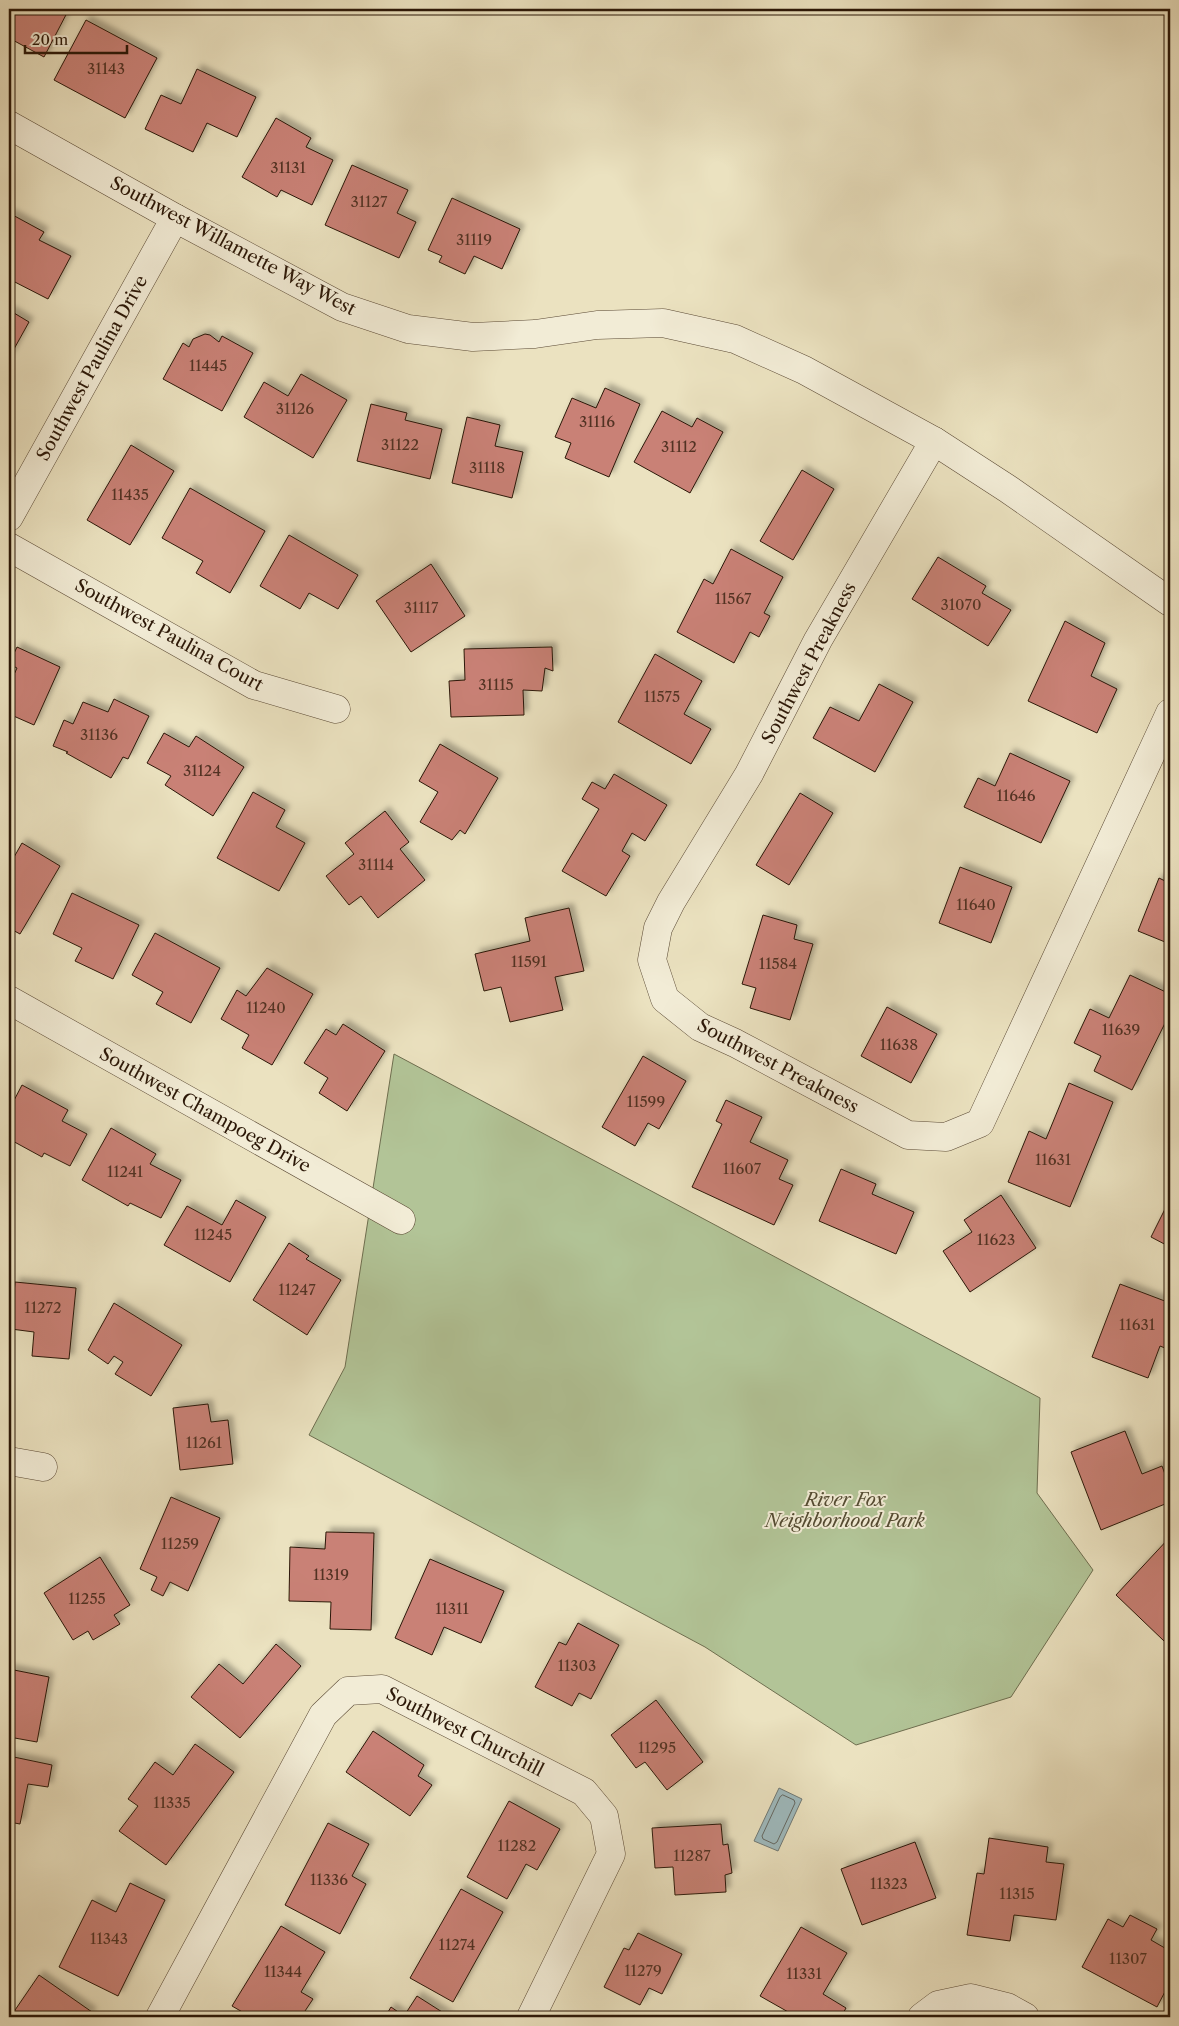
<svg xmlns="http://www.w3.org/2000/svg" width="1179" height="2026" viewBox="0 0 1179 2026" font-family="'Libre Caslon Text',serif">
<defs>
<filter id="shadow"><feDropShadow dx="4.5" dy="-4.5" stdDeviation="2.5" flood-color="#0004"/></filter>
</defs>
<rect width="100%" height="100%" fill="#ebe2c0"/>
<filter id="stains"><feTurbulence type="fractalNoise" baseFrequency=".004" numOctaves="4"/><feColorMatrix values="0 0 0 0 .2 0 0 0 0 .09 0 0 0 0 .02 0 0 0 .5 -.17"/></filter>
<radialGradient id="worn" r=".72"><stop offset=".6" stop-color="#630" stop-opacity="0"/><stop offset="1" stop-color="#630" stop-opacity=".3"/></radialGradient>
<path fill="#b2c497" stroke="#6e6e4f" d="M394,1054L1040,1398L1037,1493L1093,1570L1011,1697L856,1745L705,1647L309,1435L345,1367Z"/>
<path fill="#9ebabe" stroke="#707975" d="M779,1788L802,1799L778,1851L754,1841Z"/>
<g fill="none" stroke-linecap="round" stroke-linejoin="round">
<path stroke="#646862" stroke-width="1" d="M783,1795L794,1800L795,1803L777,1842L774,1844L763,1839L762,1836L780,1797Z"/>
</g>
<g fill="#c98176" stroke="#2b1707" filter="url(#shadow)">
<path d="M9,9H69L44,57L9,38V40Z"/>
<path d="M86,20L157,58L125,118L54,80Z"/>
<path d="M197,69L256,97L237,137L207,123L193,152L145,129L161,95L181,104Z"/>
<path d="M276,118L311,138L306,147L333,160L312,205L281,190L277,197L242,177Z"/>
<path d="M352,165L408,190L397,213L416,222L399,258L325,225Z"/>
<path d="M452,198L520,229L502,269L474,256L465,274L439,262L442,256L428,250Z"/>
<path d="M9,213L44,232L39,240L71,256L48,299L9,279Z"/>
<path d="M9,310L29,322L9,358Z"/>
<path d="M205,334L210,335L219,342L222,336L253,353L222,411L163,379L183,343L189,347L193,339Z"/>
<path d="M301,374L347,400L313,458L244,417L264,382L288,396Z"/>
<path d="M605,388L640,404L609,477L565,458L571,443L555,437L572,398L596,408Z"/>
<path d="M371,404L407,413L405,420L442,429L430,479L357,461Z"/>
<path d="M662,411L692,427L697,418L723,432L690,493L634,462Z"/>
<path d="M467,417L500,425L495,446L523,452L512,498L452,483Z"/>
<path d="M131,445L174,471L130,545L87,520Z"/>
<path d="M802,470L834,489L793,560L760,541Z"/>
<path d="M190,488L265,531L230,593L196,573L203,561L162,538Z"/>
<path d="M289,535L358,575L338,609L309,593L300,609L260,586Z"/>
<path d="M731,549L783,577L764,613L770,616L759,637L750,632L734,663L677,632L704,579L713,584Z"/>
<path d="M938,557L986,586L982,593L1011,610L988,646L912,599Z"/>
<path d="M431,564L465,616L411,652L376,601Z"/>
<path d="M1065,621L1105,643L1091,676L1117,689L1097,733L1028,701Z"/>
<path d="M17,647L60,667L34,725L9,714V678L12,679L17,668L9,664Z"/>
<path d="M552,647L553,671L545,668L542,691L523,690L524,715L451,717L449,681L465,680L464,649Z"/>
<path d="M655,654L702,681L684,714L711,729L691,764L618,722Z"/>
<path d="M879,684L913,702L875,772L813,738L830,707L859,721Z"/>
<path d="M114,699L149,716L128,759L123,757L111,778L66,753L68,752L53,746L64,720L73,724L83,702L108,712Z"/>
<path d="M164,733L189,747L196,736L244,767L213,816L165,785L171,776L147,763Z"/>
<path d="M440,744L498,778L465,834L460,830L452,840L420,822L438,792L419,781Z"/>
<path d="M1010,753L1070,781L1041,843L964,807L978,778L995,786Z"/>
<path d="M614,774L667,805L645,841L632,833L622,851L630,856L606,896L562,871L599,809L582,799L592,782L605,789Z"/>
<path d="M253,792L285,810L276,827L305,843L279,891L217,858Z"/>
<path d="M800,793L833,813L789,885L756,865Z"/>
<path d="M385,811L409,842L400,849L425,880L378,918L361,896L349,905L326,876L354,854L345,843Z"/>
<path d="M22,843L60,866L20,934L9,928V866Z"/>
<path d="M960,867L1012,887L991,943L939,923Z"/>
<path d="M1170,873V944L1138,931L1159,878L1167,882Z"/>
<path d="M72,893L139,925L113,979L75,961L82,948L53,934Z"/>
<path d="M569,908L584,971L555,977L563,1010L510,1022L501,987L484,991L475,954L530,941L525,918Z"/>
<path d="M763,915L797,925L794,939L813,944L790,1020L750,1008L756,988L742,984Z"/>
<path d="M155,933L220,968L191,1023L156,1004L163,992L132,975Z"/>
<path d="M267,968L313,994L272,1065L242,1048L249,1035L221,1019L237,990L246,996Z"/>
<path d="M1130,975L1170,994V1013L1132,1090L1094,1071L1101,1056L1074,1043L1090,1009L1109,1018Z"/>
<path d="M887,1007L937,1034L911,1083L861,1056Z"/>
<path d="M343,1024L385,1051L347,1111L319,1093L328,1078L304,1063L326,1029L336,1035Z"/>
<path d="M643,1056L686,1081L659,1129L648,1123L635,1146L602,1127Z"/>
<path d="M1069,1083L1113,1102L1070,1207L1008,1182L1029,1131L1046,1139Z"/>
<path d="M22,1085L68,1110L62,1121L87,1134L70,1166L44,1153L42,1157L9,1139V1110Z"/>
<path d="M726,1100L762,1117L750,1142L788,1160L779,1179L793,1185L774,1225L692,1187L722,1124L716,1121Z"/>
<path d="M111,1128L156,1154L150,1164L181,1180L161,1218L130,1203L128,1206L82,1180Z"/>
<path d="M841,1169L876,1184L872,1194L914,1212L896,1254L819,1221Z"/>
<path d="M1001,1195L1036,1248L970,1292L943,1251L972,1232L964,1220Z"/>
<path d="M1170,1199V1247L1151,1237Z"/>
<path d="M236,1200L266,1217L230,1282L164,1245L187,1206L222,1225Z"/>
<path d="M289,1243L309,1256L306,1259L341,1280L307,1335L253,1300Z"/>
<path d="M15,1282L76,1288L69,1359L32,1356L34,1332L11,1329Z"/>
<path d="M1120,1284L1170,1303V1350L1160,1346L1148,1378L1092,1357Z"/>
<path d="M114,1303L182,1345L151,1396L115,1374L123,1362L114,1356L108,1364L88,1350Z"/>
<path d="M208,1404L211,1422L228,1420L233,1464L180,1470L173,1408Z"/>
<path d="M1125,1431L1142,1474L1162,1466L1170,1488V1502L1101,1530L1071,1452Z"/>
<path d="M171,1497L220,1518L188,1591L170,1582L163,1596L151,1590L157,1577L140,1569Z"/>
<path d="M326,1532L374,1533L371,1630L330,1629L331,1602L289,1601L290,1547L325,1549Z"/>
<path d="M1170,1537V1635L1164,1641L1116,1595Z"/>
<path d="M100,1557L130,1605L114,1615L120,1624L93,1640L88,1631L73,1640L44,1593Z"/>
<path d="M430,1559L504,1591L481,1643L444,1627L432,1655L395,1638Z"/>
<path d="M578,1623L619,1645L591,1699L579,1693L572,1706L535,1687L559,1642L566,1645Z"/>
<path d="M276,1644L301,1666L240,1738L191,1697L219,1664L243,1684Z"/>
<path d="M9,1669L49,1677L37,1742L9,1737Z"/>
<path d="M656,1700L703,1762L667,1790L645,1762L636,1768L611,1735Z"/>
<path d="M373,1731L424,1765L418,1776L432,1785L410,1816L346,1772Z"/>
<path d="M195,1744L234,1772L166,1865L119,1831L138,1806L128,1799L155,1762L173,1775Z"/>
<path d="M9,1756L52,1765L48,1787L28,1784L20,1824L9,1822Z"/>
<path d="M509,1801L560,1829L537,1870L526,1864L507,1899L467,1877Z"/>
<path d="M328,1823L369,1844L352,1876L366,1884L340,1934L285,1905Z"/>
<path d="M721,1824L723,1845L728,1844L732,1873L725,1875L726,1892L675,1895L673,1867L655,1868L652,1828Z"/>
<path d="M989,1838L1048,1847L1046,1862L1064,1864L1056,1920L1014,1915L1010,1941L967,1935L977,1873L984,1874Z"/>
<path d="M915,1842L936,1898L862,1925L841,1869Z"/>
<path d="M130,1883L165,1900L118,1996L59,1967L92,1900L116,1912Z"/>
<path d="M461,1889L503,1912L453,2002L410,1978Z"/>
<path d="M1130,1915L1157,1929L1151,1940L1170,1951V1982L1157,2007L1082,1967L1108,1919L1123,1927Z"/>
<path d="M281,1926L325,1952L301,1992L313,1999L301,2017H251L232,2006Z"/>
<path d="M801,1927L847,1953L823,1994L846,2008L841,2017H797L760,1996Z"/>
<path d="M638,1933L682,1954L662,1994L649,1988L640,2005L604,1987L624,1948L629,1950Z"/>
<path d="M39,1975L92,2012L89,2017H20L13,2013Z"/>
<path d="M417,1996L450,2017H385L391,2007L404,2016Z"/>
</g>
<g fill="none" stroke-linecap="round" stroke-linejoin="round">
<defs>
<g id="street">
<path d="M9,125L175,218L342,307L408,329L473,337L535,334L597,325L663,323L735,339L804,370L934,441L1008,489L1170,602"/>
<path d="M934,441L818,640L749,774L671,902L658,928L652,960L665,999L700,1027L735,1043L908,1135L946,1137L980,1123L1170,713"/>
<path d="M9,517L175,218"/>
<path d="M9,547L254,685L336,709"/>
<path d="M9,1000L401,1220"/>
<path d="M9,1461L43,1467"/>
<path d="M160,2017L323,1715L348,1691L382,1689L584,1792L604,1816L611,1854L531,2017"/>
<path d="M922,2017L938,2005L971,1998L1007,2007L1025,2017"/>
</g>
</defs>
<use href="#street" stroke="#5b4a35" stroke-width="29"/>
<use href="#street" stroke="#f2ecd6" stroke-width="28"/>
</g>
<g text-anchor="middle" stroke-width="4" stroke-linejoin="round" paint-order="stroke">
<g font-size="15" fill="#523223">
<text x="106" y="74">31143</text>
<text x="288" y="173">31131</text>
<text x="369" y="207">31127</text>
<text x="474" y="245">31119</text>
<text x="208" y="371">11445</text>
<text x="295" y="414">31126</text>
<text x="597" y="427">31116</text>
<text x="400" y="450">31122</text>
<text x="679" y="452">31112</text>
<text x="487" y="473">31118</text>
<text x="130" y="500">11435</text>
<text x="733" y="604">11567</text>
<text x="961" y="610">31070</text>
<text x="421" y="613">31117</text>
<text x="496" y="690">31115</text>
<text x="662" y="702">11575</text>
<text x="99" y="740">31136</text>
<text x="202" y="776">31124</text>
<text x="1016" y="801">11646</text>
<text x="376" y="870">31114</text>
<text x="976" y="910">11640</text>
<text x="529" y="967">11591</text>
<text x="778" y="969">11584</text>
<text x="266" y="1013">11240</text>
<text x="1121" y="1035">11639</text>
<text x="899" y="1050">11638</text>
<text x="646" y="1107">11599</text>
<text x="1053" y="1165">11631</text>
<text x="742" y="1174">11607</text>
<text x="125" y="1177">11241</text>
<text x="213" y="1240">11245</text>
<text x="996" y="1245">11623</text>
<text x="297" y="1295">11247</text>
<text x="43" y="1313">11272</text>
<text x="1137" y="1330">11631</text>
<text x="204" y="1448">11261</text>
<text x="180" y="1549">11259</text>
<text x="331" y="1580">11319</text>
<text x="87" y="1604">11255</text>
<text x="452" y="1614">11311</text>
<text x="577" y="1671">11303</text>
<text x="657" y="1753">11295</text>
<text x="172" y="1808">11335</text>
<text x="517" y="1851">11282</text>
<text x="692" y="1861">11287</text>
<text x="329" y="1885">11336</text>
<text x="889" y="1889">11323</text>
<text x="1017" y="1899">11315</text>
<text x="109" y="1944">11343</text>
<text x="457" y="1950">11274</text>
<text x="1128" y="1964">11307</text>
<text x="643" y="1976">11279</text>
<text x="283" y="1977">11344</text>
<text x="804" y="1979">11331</text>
</g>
<g font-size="18" fill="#2b1707" stroke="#f2ecd6">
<text transform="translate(233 246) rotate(28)" y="6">Southwest Willamette Way West</text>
<text transform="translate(92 368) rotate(-61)" y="6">Southwest Paulina Drive</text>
<text transform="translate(169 635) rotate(29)" y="6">Southwest Paulina Court</text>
<text transform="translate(809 663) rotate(-62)" y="6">Southwest Preakness</text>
<text transform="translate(778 1066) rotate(28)" y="6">Southwest Preakness</text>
<text transform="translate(205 1110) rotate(29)" y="6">Southwest Champoeg Drive</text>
<text transform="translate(465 1732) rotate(27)" y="6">Southwest Churchill</text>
</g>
<g font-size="18" font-style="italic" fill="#544b32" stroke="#f2ecd6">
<text x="845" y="1506">River Fox<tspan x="845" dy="21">Neighborhood Park</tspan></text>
</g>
</g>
<rect width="1179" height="2026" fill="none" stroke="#ebe2c0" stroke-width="30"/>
<rect x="10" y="10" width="1159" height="2006" fill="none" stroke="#2b1707" stroke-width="2.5"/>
<rect x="15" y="15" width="1149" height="1996" fill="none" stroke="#2b1707"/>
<path d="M25 45v8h102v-8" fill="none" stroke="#2b1707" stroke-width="2.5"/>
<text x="32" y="45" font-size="15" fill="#2b1707" stroke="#f2ecd6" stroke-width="4" paint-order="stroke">20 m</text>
<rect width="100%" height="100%" filter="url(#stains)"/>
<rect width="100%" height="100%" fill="url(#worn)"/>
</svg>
